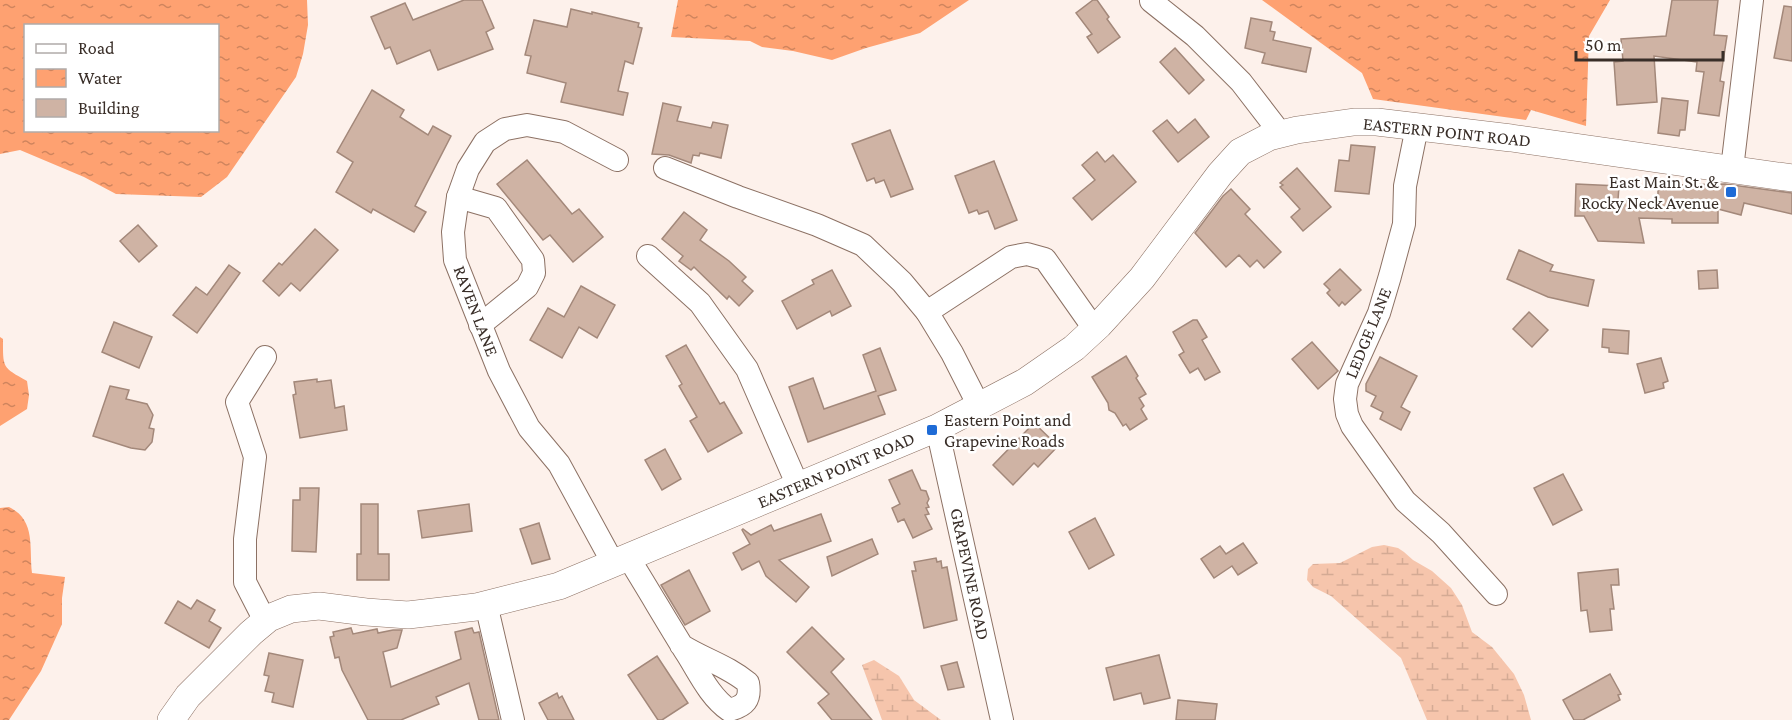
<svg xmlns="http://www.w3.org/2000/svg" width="1792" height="720" viewBox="0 0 1792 720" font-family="'Crimson Pro',serif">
<defs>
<pattern id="wetland-marsh" width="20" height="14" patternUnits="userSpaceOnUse" patternTransform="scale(1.5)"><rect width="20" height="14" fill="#f6c5ac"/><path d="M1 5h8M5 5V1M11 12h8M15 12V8" fill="none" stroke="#d4aa94"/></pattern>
<pattern id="water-ripples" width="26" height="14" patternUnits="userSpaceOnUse" patternTransform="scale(1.5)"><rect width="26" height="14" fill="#fea171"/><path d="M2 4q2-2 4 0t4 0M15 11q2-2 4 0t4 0" fill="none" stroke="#cf845d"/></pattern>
</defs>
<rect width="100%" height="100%" fill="#fdf1eb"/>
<g fill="url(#wetland-marsh)">
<path d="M1384,545L1398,548L1404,552L1413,560L1432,571L1451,588L1462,605L1472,632L1492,647L1514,674L1524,695L1531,720H1427L1401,658L1331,596L1313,587L1307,580L1308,569L1313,564L1340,563L1372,547Z"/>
<path d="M874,660L899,676L914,700L941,720H882L862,665Z"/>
</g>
<g fill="url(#water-ripples)" fill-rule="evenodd">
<path d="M0,0H307L308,25L303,54L296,77L227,177L201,197L116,194L84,177L20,150L0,154ZM26,26H218V130H26Z"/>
<path d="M678,0H969L920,33L866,48L832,60L793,51L762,47L750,41L671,37Z"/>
<path d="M1262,0H1610L1589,36L1586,126L1531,110L1526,120L1373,99L1362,73Z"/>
<path d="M0,337L3,339C3,368 2,367 27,381L29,395L27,409L0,426Z"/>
<path d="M9,507C36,520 29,547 32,573L65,577L62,598V624L41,671L9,720H0V508Z"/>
</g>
<g fill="#cfb3a4" stroke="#a3887a" stroke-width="1.5">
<path d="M464,0H482L494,28L486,32L493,49L438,70L430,50L397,64L390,47L385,49L371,17L405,3L413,20Z"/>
<path d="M1093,0H1097L1109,17L1107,19L1120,37L1098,53L1087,37L1092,34L1076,13Z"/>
<path d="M1672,0H1718L1714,35L1727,36L1720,81L1724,82L1719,116L1698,113L1704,72L1696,71L1697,62L1654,56L1657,102L1617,105L1614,62L1623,61L1621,39L1666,36Z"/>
<path d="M1784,6L1792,7V61L1774,58Z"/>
<path d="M571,9L592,14V12L639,23L638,27L642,28L633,64L625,61L618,91L628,93L623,115L561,102L566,83L527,73L531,56L525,55L534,20L567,27Z"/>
<path d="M1251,18L1272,22L1270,31L1275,32L1273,40L1311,48L1306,72L1262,63L1265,53L1245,48Z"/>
<path d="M1175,48L1204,80L1189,94L1160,62Z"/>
<path d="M372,90L404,110L400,117L428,135L433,126L451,136L415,206L426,212L414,232L373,209L371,213L336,192L353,162L337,152Z"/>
<path d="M1662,98L1688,101L1685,130H1680L1679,136L1658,133Z"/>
<path d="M663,103L681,107L677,121L711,128L713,122L728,125L721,158L700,153L699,156L693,155L691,163L669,155L652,154Z"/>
<path d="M1195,119L1209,137L1178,162L1153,131L1167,120L1178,133Z"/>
<path d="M890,130L913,189L891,197L884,180L876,183L874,178L867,181L852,144Z"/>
<path d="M1351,145L1375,147L1369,194L1335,191L1339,160L1349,161Z"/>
<path d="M1097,152L1105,162L1113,155L1136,182L1092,220L1073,198L1095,180L1082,165Z"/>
<path d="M527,160L572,214L579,209L603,237L573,262L550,235L543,240L497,184Z"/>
<path d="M994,161L1017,220L995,229L988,211L979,214L977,210L969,213L955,176Z"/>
<path d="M1297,168L1331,207L1303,231L1291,217L1300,209L1280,187L1283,185L1280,183Z"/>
<path d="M1576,184L1619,186L1618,200L1658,202V189H1671V185L1725,184L1792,193V214L1744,203L1741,215L1718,209V223H1672V219L1639,218L1644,243L1598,241L1584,216H1575Z"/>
<path d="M1231,189L1250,209L1245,214L1281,252L1264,268L1257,260L1250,267L1239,255L1226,267L1195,233L1223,196Z"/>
<path d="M684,212L707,230L700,240L729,261L746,277L742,281L753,291L739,306L729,296L727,299L694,267L691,270L679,261L683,256L662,239Z"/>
<path d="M138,225L157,246L139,262L120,241Z"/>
<path d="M315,229L338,250L300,291L291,283L279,296L263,281L279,263L282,265Z"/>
<path d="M1519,250L1553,265L1550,271L1594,280L1588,306L1548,297L1507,279Z"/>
<path d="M229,265L240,273L197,333L173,315L196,287L207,295Z"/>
<path d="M1340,269L1361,290L1345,305L1342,302L1339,306L1327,293L1330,290L1324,284Z"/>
<path d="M832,270L851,306L832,316L830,311L797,329L782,301L814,284L812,280Z"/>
<path d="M1717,270L1718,288L1699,289L1698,271Z"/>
<path d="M581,286L615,305L597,338L579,327L562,358L530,340L548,308L564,317Z"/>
<path d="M1529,312L1548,330L1532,347L1513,329Z"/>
<path d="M1193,320H1197L1207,337L1202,340L1220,372L1205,380L1198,368L1190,373L1179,355L1184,352L1173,332Z"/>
<path d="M114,322L152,337L139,368L102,352Z"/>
<path d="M1603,329L1629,331L1628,354L1609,352V348L1602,347Z"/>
<path d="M1312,342L1338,371L1318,389L1292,359Z"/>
<path d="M686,345L720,404L724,402L742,433L708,452L690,421L697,417L679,386L682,384L666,356Z"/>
<path d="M880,348L896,390L878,396L885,414L808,442L789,387L813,378L824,409L876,391L863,355Z"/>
<path d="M1126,356L1138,376L1136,378L1146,394L1139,398L1144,406L1141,409L1147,419L1130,430L1126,424L1123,426L1115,413L1109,410L1108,403L1092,377Z"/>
<path d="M1380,357L1417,376L1401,407L1410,412L1401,430L1380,419L1383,412L1371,406L1376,396L1366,391V384Z"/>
<path d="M1661,358L1668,381L1663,383L1664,388L1645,393L1637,364Z"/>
<path d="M317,379V382L331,380L335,408L344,406L347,430L300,438L293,395L296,394L294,382Z"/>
<path d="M110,386L129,390L126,399L147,404L153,415L149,428L154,429L152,442L145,450L131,448L93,436Z"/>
<path d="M1034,423L1058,446L1038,467L1034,463L1013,485L993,465Z"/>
<path d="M665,449L681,479L662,490L645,460Z"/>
<path d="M912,470L921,490L926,491L929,499L927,503L929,507L926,508L929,514L925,515L932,529L913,538L904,519L898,522L892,508L900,504L889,480Z"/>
<path d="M1563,474L1582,510L1553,525L1534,488Z"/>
<path d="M300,488H319L316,552L292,551L293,500H300Z"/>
<path d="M361,504H378V554H389V580H357V554H361Z"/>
<path d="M469,504L472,531L422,538L418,511Z"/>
<path d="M821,514L831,541L779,560L809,587L796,602L766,576L759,561L742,570L733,553L750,544L742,530L743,529L751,535L771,525L774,531Z"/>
<path d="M1095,518L1114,555L1089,569L1069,532Z"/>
<path d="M539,523L550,559L532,564L520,529Z"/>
<path d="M872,539L878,554L832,576L827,557Z"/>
<path d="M1243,543L1257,563L1238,575L1232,566L1214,578L1201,559L1220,546L1226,554Z"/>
<path d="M936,558L937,562L941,561L942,568L947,567L957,620L924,628L912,571H916L914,562Z"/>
<path d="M1618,569L1619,585H1611L1614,609H1610L1612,630L1590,632L1587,610L1581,611L1578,573Z"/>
<path d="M689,570L710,611L685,625L661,585Z"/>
<path d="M197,600L215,610L209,621L221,628L209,648L165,623L178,601L191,609Z"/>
<path d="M812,627L844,659L831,672L872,720H832L818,703L829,694L787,652Z"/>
<path d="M351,628L353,634L377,629L378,633L393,630H402L397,648L383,652L391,687L461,659L455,632L472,628L474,633L479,632L499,720H479L469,683L436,697L439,704L401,720H368L342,670L339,657L335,658L330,637L334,636L333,632Z"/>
<path d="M269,653L303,660L293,707L272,702L274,693L265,691L269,676L264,675Z"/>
<path d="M1159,655L1170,698L1144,704L1141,693L1114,700L1106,668Z"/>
<path d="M657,656L688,703L662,720H658L628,675Z"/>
<path d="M957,662L964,687L948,690L941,666Z"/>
<path d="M1610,674L1621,694L1618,695L1620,700L1583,720H1574L1563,700Z"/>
<path d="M557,693L559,698L562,696L574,720H548L539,703Z"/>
<path d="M1178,700L1217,704L1215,720H1176Z"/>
</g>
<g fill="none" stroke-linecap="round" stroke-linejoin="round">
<defs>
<g id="minor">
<path d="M1151,1L1195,36L1241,82L1281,134"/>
<path d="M1417,127L1405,186L1404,224L1390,276L1379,313L1347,384L1345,399L1347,414L1352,426L1405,501L1441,533L1496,594"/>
<path d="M665,168L738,197L817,225L863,245L902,282L927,312L952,353L979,406"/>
<path d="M1732,169L1752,0"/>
<path d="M458,197L496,208L533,260L534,273L527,287L480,325"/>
<path d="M648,256L700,303L747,369L798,486"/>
<path d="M927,312L1011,257L1027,254L1045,259L1095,330"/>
<path d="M265,357L237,402L255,457L245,539V582L265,621"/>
<path d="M937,428L1002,720"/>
<path d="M628,557C648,589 667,622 687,654C699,673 710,697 729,710C745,706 751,700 748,683C728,666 703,659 681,645"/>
<path d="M613,563L559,464L529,428L499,371L455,260L453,232L458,197L468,169L485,142L505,129L527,125L564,132L617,160"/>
<path d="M486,604L513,720"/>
</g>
<path id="major" d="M171,720L188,696L251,633L269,618L291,609L319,606L366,612L408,615L476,607L559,586L937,428L1025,382L1074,348L1099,325L1142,278L1220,174L1240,152L1269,137L1297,130L1354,122H1377L1511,138L1792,178"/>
</defs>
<use href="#minor" stroke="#8c7164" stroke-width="24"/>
<use href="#major" stroke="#8c7164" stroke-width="28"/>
<use href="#minor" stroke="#fff" stroke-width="22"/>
<use href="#major" stroke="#fff" stroke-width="27"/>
</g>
<g fill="#1e6bd6" stroke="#fff" stroke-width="2">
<rect x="1725" y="186" width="12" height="12" rx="3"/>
<rect x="926" y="424" width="12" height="12" rx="3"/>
</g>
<g text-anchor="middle" stroke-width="5" stroke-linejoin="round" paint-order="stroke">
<g font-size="18" fill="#392e28" stroke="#fff">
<text transform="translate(1447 132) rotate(6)" y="6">EASTERN POINT ROAD</text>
<text transform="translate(476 311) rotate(69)" y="6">RAVEN LANE</text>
<text transform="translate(1368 333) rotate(-68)" y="6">LEDGE LANE</text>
<text transform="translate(836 470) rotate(-23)" y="6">EASTERN POINT ROAD</text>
<text transform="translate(970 574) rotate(78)" y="6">GRAPEVINE ROAD</text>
</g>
<g font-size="18" fill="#392e28" stroke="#fff" text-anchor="end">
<text x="1719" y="188">East Main St. &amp;<tspan x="1719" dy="21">Rocky Neck Avenue</tspan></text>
<text x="944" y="426" text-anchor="start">Eastern Point and<tspan x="944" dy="21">Grapevine Roads</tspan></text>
</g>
</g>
<rect x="24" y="24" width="195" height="108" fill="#ffffff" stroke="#b0aba9" stroke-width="1.5"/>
<rect x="36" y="44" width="30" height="9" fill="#ffffff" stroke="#b0aba9" stroke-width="1.5"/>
<text x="78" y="54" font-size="18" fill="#392e28">Road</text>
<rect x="36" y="69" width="30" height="18" fill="url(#water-ripples)" stroke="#b0aba9" stroke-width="1.5"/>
<text x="78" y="84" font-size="18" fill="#392e28">Water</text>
<rect x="36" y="99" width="30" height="18" fill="#cfb3a4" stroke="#b0aba9" stroke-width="1.5"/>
<text x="78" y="114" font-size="18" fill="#392e28">Building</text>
<path d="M1576 51v9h147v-9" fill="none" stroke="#392e28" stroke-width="3"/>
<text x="1585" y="51" font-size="18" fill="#392e28" stroke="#ffffff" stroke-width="4.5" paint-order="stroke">50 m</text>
</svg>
